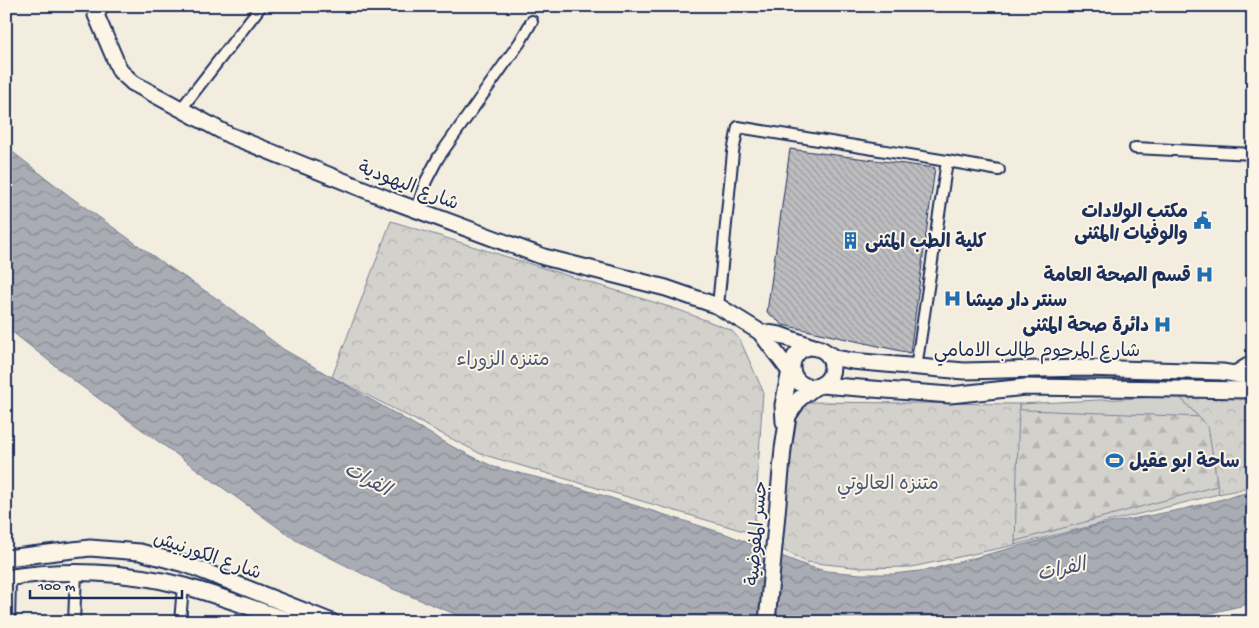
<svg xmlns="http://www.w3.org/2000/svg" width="1259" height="628" viewBox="0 0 1259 628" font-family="'Gochi Hand','Playpen Sans Arabic',sans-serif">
<defs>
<pattern id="forest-firs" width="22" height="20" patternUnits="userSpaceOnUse" patternTransform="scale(1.25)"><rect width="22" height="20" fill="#d3d1cc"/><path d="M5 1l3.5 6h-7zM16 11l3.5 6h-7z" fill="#b5b4b2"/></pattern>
<pattern id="park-crowns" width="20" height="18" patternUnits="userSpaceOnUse" patternTransform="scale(1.25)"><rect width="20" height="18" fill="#d3d1cc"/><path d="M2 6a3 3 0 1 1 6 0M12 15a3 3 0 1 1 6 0" fill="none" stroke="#b5b4b2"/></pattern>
<pattern id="water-waves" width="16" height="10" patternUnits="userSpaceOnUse" patternTransform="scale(1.25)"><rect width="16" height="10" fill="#a9acb3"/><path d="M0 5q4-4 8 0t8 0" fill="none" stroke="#898c95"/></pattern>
<pattern id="building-back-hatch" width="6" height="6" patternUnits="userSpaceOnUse" patternTransform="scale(1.25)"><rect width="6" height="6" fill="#bebec0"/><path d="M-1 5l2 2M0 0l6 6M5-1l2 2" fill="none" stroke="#9a9b9f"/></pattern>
</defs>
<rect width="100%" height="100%" fill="#f3ede0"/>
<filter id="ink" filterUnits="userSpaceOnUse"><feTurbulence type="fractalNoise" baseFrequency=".02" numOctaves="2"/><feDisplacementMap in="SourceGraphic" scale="10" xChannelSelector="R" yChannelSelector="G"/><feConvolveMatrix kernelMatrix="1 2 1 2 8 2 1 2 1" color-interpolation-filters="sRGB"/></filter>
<g filter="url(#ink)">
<path fill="#d3d1cc" stroke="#778095" d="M1179,396L1208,427L1219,494L1015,545L1019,404Z"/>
<path fill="url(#forest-firs)" stroke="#778095" d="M825,402L1253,419V476L950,559Z"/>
<g fill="url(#park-crowns)" stroke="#778095">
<path d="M391,221L679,310L731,330L740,340L763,391L754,534L481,454L332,377Z"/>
<path d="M1179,396L1253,398V487L1219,494L1208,427Z"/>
<path d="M808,402L1019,404L1015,545L912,567L862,568L806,562L779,548L789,425Z"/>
</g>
<path fill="url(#water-waves)" stroke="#707a91" d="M6,147L72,198L163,263L219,300L283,349L455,448L494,467L576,487L726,534L807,566L826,571L861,574H893L928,570L1095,526L1184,509L1253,491V603L1172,622H475L393,589L297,541L77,383L6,327Z"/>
<path fill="url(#building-back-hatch)" stroke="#1b2f5e" d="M790,149L935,168L910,353L783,325L767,312Z"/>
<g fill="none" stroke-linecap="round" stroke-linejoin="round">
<defs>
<g id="street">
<path d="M181,109L261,6"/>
<path d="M1135,148L1253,154"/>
<path d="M947,161L999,170"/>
<path d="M417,209L426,181L438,158L520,42L532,21"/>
<path d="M718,306L733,152L738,127L947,161L916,368"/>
<path d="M1232,373L1253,360"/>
<path d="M9,622L10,578"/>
<path d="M74,622L76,573"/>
<path d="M180,622L183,586"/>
</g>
<g id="secondary">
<path d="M101,6L96,15L120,71L133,83L229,135L393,201L544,257L666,288L718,306L760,332L794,377"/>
<path d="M760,332L780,335L816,348"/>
<circle cx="812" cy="367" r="20"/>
<path d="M822,350L836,358L852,361L964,371L1084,368L1222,372L1253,377"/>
<path d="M821,385L950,395L1025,387L1253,390"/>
<path d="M784,422L783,405L791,366"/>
<path d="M6,558L90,548L140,552L188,565L332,622"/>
<path d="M6,578C64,569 127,571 184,586C221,596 257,610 293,622"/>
<path d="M767,622L783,449L788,416L799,399L815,387"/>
</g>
</defs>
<use href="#street" stroke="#1b2f5e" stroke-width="14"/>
<use href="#secondary" stroke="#1b2f5e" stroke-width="19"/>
<use href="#street" stroke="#fcf5e5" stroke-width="10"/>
<use href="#secondary" stroke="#fcf5e5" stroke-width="15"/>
</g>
</g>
<defs>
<symbol id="civic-bare" viewBox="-9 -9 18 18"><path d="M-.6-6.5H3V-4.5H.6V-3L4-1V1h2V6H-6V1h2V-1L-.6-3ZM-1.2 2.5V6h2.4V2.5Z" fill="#1f6fb2" stroke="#fcf5e5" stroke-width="2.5" paint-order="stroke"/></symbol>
<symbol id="building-bare" viewBox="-9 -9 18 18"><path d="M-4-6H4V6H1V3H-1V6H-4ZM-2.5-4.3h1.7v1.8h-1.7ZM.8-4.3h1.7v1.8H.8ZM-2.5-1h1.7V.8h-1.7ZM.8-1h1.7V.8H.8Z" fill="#1f6fb2" stroke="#fcf5e5" stroke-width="2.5" paint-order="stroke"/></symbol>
<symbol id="hospital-bare" viewBox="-9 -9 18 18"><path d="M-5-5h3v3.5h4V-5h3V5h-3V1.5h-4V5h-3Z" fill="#1f6fb2" stroke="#fcf5e5" stroke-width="2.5" paint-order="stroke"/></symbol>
<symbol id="stadium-bare" viewBox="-9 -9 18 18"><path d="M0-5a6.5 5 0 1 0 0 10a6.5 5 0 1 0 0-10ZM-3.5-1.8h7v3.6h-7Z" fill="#1f6fb2" stroke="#fcf5e5" stroke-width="2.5" paint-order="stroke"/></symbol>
</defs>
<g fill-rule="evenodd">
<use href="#civic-bare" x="1190" y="208" width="25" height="25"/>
<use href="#building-bare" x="838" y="228" width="25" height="25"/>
<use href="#hospital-bare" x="1192" y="262" width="25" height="25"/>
<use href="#hospital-bare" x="940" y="286" width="25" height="25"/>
<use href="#hospital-bare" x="1150" y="312" width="25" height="25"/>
<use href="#stadium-bare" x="1102" y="448" width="25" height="25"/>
</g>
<g text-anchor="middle" stroke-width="4" stroke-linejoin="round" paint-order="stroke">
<g font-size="19" fill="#1b2f5e" stroke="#fcf5e5">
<text transform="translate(409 184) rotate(21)" y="7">شارع اليهودية</text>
<text x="1037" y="356">شارع المرحوم طالب الامامي</text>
<text transform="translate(755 533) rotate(-85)" y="7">جسر المفوضية</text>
<text transform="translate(208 554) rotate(19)" y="7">شارع الكورنيش</text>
</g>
<g font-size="19" font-weight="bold" fill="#1b2f5e" stroke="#fcf5e5" text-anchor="end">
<text x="1188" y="217">مكتب الولادات<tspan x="1188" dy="22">والوفيات /المثنى</tspan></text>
<text x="865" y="247" text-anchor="start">كلية الطب المثنى</text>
<text x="1191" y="281">قسم الصحة العامة</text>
<text x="966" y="306" text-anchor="start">سنتر دار ميشا</text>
<text x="1149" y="331">دائرة صحة المثنى</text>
<text x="1129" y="467" text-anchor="start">ساحة ابو عقيل</text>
</g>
<g font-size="19" fill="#49587a" stroke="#fcf5e5">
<text x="503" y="365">متنزه الزوراء</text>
<text x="888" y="489">متنزه العالوتي</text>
</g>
<g font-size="20" font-style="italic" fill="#465478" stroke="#fcf5e5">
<text transform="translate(368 478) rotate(29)" y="7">الفرات</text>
<text transform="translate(1061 568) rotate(-12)" y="7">الفرات</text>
</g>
</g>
<rect width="1259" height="628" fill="none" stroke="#fcf5e5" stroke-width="25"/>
<rect x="12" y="12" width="1234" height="603" fill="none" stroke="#1b2f5e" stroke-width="2" filter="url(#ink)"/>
<path d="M30 590v8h152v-8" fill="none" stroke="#1b2f5e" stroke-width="2.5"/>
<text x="38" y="590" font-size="15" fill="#1b2f5e" stroke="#fcf5e5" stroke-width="4" paint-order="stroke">100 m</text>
</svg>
